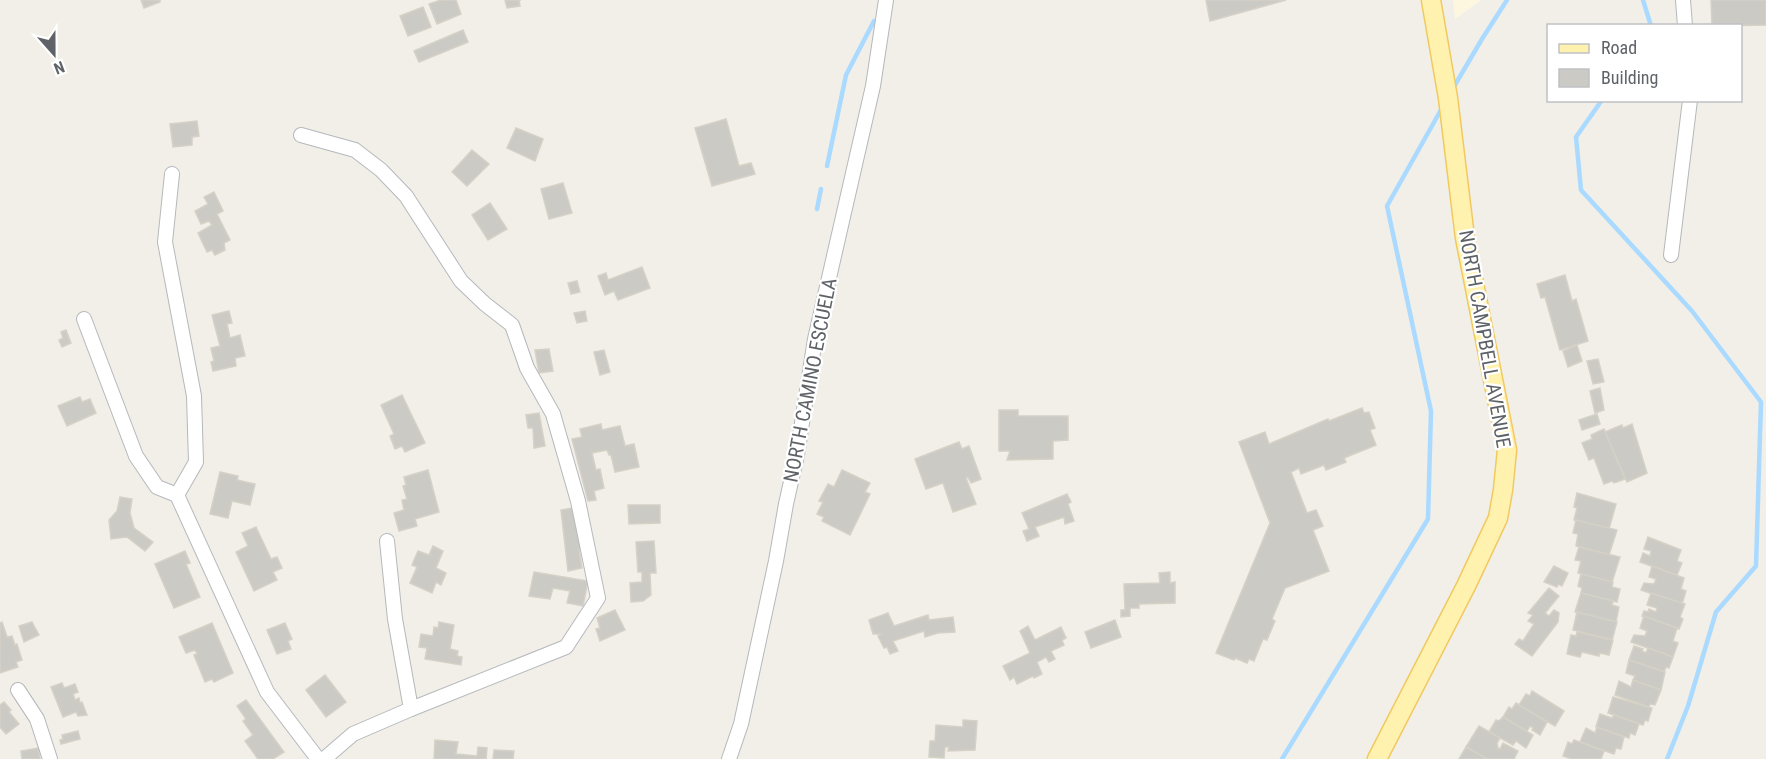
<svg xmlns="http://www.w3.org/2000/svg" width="1766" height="759" viewBox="0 0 1766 759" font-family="'Roboto Condensed',sans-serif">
<rect width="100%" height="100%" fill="#f1efe8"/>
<path fill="#fef7e0" d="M1453,0H1481L1455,19Z"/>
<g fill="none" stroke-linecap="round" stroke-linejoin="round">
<g stroke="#aadaff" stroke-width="4.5">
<path d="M1643,0L1651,26"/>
<path d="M1452,90L1482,39L1507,0"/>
<path d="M1602,100L1576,137L1581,190L1692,311L1761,402L1756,566L1716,612L1688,706L1667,759"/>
<path d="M827,166L846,75L874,21"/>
<path d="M817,209L821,189"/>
<path d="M1282,759L1428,519L1431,411L1387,206L1442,108"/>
</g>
</g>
<g fill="#cccac5" stroke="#d6d1c6" stroke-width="1.5">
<path d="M141,0H160V2L144,8Z"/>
<path d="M441,0H456L461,14L437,24L429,4Z"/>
<path d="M505,0H521H519L520,6L507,8Z"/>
<path d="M1206,0H1286L1210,21Z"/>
<path d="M1711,0H1766V25L1712,26Z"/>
<path d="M423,7L431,27L408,36L400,16Z"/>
<path d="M463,30L468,42L419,62L414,51Z"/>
<path d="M726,119L739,166L751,163L755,174L712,186L695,128Z"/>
<path d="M197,121L199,136L192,137V145L173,147L170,124Z"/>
<path d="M516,128L543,139L535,161L507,148Z"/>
<path d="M472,150L489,164L467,186L452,172Z"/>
<path d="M563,183L572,213L549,219L541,189Z"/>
<path d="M214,192L223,211L217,214L230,240L224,243L225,250L215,255L212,250L207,252L198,233L212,225L209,221L201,224L195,211L208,204L204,197Z"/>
<path d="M490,203L507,229L488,240L472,215Z"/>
<path d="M642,267L650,288L618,300L614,291L605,295L598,276L606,273L608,280Z"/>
<path d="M1565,275L1572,301L1576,299L1588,341L1560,350L1545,297L1541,298L1537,284Z"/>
<path d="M577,281L580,292L571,294L568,283Z"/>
<path d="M229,311L232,323L227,324L230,338L240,335L245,356L235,358L236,366L213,371L211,362L214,361L211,348L220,346L212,315Z"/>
<path d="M585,311L587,321L577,323L574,313Z"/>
<path d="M66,330L71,343L62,347L59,340L63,338L61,332Z"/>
<path d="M1577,345L1582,361L1568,367L1563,351Z"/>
<path d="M549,349L553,371L539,373L535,350Z"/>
<path d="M604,350L610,372L600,375L594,352Z"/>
<path d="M1598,359L1604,382L1593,384L1587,361Z"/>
<path d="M1600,388L1604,410L1595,413L1590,391Z"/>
<path d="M402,395L425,443L405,452L402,446L395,449L390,436L394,434L381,405Z"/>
<path d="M80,397L82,402L90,399L96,413L67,426L58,406Z"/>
<path d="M1362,408L1364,413L1369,412L1375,428L1370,430L1376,445L1344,458L1346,462L1326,470L1324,465L1301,474L1299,468L1291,472L1307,513L1316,510L1323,526L1313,530L1329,571L1285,588L1272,619L1275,621L1267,640L1263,639L1254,661L1249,659L1247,663L1235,658L1234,660L1216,653L1270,523L1239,442L1265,432L1269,444L1328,419L1329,421Z"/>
<path d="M999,410H1018V416H1068V440L1053,441V459L1007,460L1010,451H999Z"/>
<path d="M539,413L545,446L534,448L533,428H528L526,415Z"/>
<path d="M1597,414L1600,424L1582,430L1579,420Z"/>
<path d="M601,424L602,430L620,426L625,446L634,444L639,467L615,472L611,455H609L607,450L592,453L596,470L600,469L604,488L594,491L596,500L588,501L572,439L582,437L580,429Z"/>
<path d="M1632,424L1647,473L1627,482L1605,432L1622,425L1623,428Z"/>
<path d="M1604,429L1625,479L1614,483L1612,481L1604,484L1594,458L1589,460L1582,443L1592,439L1591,435Z"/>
<path d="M959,442L962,449L969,446L981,479L971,483L968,477L966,478L976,504L953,512L943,483L926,489L915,459Z"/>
<path d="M428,470L439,512L415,519L417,526L399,531L394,513L404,510L402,500L407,499L403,486L406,485L404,477Z"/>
<path d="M842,470L870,483L865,492L870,494L850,535L822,521L824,517L817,514L823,502L819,501L828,484L834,487Z"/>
<path d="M220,472L238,476L237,480L255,484L250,505L232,501L228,518L210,514Z"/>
<path d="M1577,493L1616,504L1609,529L1574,520L1577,508L1574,507Z"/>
<path d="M1067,494L1071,502L1068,504L1074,521L1065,524L1064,517L1035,527L1039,536L1027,541L1023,531L1029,529L1022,513Z"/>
<path d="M120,497L132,499L130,513L134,528L153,542L145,551L127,537L111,539L109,520L117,511Z"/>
<path d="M628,505H660V523L629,524Z"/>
<path d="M572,508L574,517L578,516L584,548L579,549L582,568L568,571L561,510Z"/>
<path d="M1576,520L1617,530L1609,555L1576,546L1578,534L1573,533Z"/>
<path d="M256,527L271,559L277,557L282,568L273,572L277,580L254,591L236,552L248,546L242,533Z"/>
<path d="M1648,537L1681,550L1677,561L1682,563L1677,575L1640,562L1643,553L1650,556L1651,551L1644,549Z"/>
<path d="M654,541L656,573H650L651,595L643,601L631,602L630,583L642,582V572H638L636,542Z"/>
<path d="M433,546L443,551L436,568L446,573L441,585L436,582L432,593L410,583L417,567L412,565L418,551L429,555Z"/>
<path d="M1579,547L1620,557L1612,582L1578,573L1581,561L1575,560Z"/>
<path d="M185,551L190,563L186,564L200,597L174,608L155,564Z"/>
<path d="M1554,566L1568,573L1562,586L1558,584L1557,587L1544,582Z"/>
<path d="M1652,566L1684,578L1681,589L1686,591L1682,604L1641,590L1644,583L1654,584L1656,579L1649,577Z"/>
<path d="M534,572L588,581L583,606L567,603L570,591L553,588L550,599L529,596Z"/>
<path d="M1170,572V583L1175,582V603L1139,604V608H1130V616L1121,617V610H1125L1124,584L1160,583L1159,573Z"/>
<path d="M1581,574L1613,582L1612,587L1620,589L1617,602L1581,593L1582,588L1578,586Z"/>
<path d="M1549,588L1559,596L1545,613L1549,616L1554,610L1559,613L1558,622L1532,656L1515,644L1519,639L1523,641L1534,624L1528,621L1533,615L1528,613Z"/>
<path d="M1581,593L1613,601L1612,605L1619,607L1616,622L1575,612Z"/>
<path d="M1651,593L1685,604L1680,617L1683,619L1679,629L1642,616L1644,611L1648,612L1649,609L1656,612L1657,608L1647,605Z"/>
<path d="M615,610L625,630L600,641L596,629L600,628L597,618Z"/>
<path d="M1577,612L1617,622L1612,640L1573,630Z"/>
<path d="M888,613L894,626L928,615L929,620L953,617L955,632L938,633L925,637L924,631L893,641L898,651L890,654L887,647L884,648L878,636L881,634H873L869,620Z"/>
<path d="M1644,616L1677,628L1673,641L1678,643L1673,657L1631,642L1634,635L1645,636L1647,631L1640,628Z"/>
<path d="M1115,620L1121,637L1091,648L1085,632Z"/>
<path d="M2,622L7,637L12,636L15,645L17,644L22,660L16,662L18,667L0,673V623Z"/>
<path d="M32,622L39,635L24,642L19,626Z"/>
<path d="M439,622L454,625L450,649L458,651L457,656L462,657L461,665L425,659L427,648L419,647L421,634L433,636L434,627L438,628Z"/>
<path d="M212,623L233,673L214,682L212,679L205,682L194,655L197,654L195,650L186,653L179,637Z"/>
<path d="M285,623L292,639L288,641L291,649L277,654L267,630Z"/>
<path d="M1028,626L1035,640L1061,627L1066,638L1062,640L1064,645L1051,651L1055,659L1049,662L1046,657L1037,662L1042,674L1034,678L1033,676L1017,684L1014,677L1010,680L1003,666L1030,653L1020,631Z"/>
<path d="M1577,632L1613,640L1609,655L1600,653L1599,656L1582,652L1580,657L1567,654L1571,635L1576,636Z"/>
<path d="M1634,646L1643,649L1642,651L1646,653L1648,648L1673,657L1669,668L1666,667L1664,672L1629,660Z"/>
<path d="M1629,660L1665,672L1661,690L1633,680L1635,676L1626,673Z"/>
<path d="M325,675L346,702L326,717L306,690Z"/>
<path d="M1633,680L1661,690L1655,705L1650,704L1649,707L1615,695L1619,681L1631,687Z"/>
<path d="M62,683L64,688L75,684L78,692L73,694L75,700L79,698L80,703L82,702L87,715L78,716L76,712L63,717L51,687Z"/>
<path d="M1532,691L1564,711L1555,726L1519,705L1526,694L1530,696Z"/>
<path d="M1613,697L1652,708L1648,721L1645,720L1643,725L1608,713Z"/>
<path d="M246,700L284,752L273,759H258L245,741L253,735L243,721L246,719L237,706Z"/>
<path d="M4,702L11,710L9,712L19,724L6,734L0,727V705Z"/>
<path d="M1516,703L1547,722L1540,735L1532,730L1533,728L1530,726L1527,731L1503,717L1509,707L1512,709Z"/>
<path d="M1600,714L1612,718L1614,715L1639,724L1635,735L1630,733L1629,738L1596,727Z"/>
<path d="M1503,717L1533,735L1526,748L1516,741L1513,745L1489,732L1496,720L1499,721Z"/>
<path d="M963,720L977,721L975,750L948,751L949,747H945L944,758L929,757L930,741H935L936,725L963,727Z"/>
<path d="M1479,726L1500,738L1497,743L1498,748L1500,749L1503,743L1518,751L1514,759H1487L1466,747Z"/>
<path d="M1597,727L1624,737L1621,749L1616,748L1614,754L1580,742L1586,728L1595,733Z"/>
<path d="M78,731L80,739L61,744L60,740L63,739L62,735Z"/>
<path d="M435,740L458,742L456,754L477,756L478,747L487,748L486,759H434Z"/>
<path d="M1574,740L1604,751L1601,759H1572L1563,756L1568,742L1572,744Z"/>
<path d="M1466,747L1487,759H1459Z"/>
<path d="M38,748L40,759H22L21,751Z"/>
<path d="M494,750L514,751L513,759H493Z"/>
</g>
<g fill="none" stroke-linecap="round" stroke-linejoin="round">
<defs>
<g id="minor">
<path d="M1683,0L1685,26"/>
<path d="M301,135L355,150L381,170L406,196L461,281L485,304L512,325L527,368L553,414L578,501L598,598L566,647L411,709L353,734L324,759"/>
<path d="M172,174L165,242L194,396L196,462L177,495"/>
<path d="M1671,255L1690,100"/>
<path d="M84,319L136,456L157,487L177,495"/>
<path d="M177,495L267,692L318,759"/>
<path d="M387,541L395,619L411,709"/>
<path d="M18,690L37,719L50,759"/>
<path d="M729,759L741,724L776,561L786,504L797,455L815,339L873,86L886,0"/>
</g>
<path id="major" d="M1377,759L1466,586L1498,518L1503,490L1507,450L1465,238L1448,98L1431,0"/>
</defs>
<use href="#minor" stroke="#b5b8bc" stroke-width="16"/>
<use href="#major" stroke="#f2c960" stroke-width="21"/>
<use href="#minor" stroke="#fff" stroke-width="14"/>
<use href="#major" stroke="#fff2af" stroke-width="18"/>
</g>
<g text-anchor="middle" stroke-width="4.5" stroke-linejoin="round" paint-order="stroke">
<g font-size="20" fill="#5f6368" stroke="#fff">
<text transform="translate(1485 339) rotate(80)" y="7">NORTH CAMPBELL AVENUE</text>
<text transform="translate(810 380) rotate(-79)" y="7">NORTH CAMINO ESCUELA</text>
</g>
</g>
<rect x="1547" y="24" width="195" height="78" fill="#ffffff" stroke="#bfc1c3" stroke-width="1.5"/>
<rect x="1559" y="44" width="30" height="9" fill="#fff2af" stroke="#bfc1c3" stroke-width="1.5"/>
<text x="1601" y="54" font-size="18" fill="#5f6368">Road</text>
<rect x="1559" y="69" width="30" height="18" fill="#cccac5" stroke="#bfc1c3" stroke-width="1.5"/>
<text x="1601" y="84" font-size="18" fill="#5f6368">Building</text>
<g transform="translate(54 54) rotate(159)" stroke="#ffffff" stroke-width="4.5" paint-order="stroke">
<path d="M0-4.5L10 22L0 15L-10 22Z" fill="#5f6368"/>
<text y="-9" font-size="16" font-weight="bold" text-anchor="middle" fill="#5f6368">N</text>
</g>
</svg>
